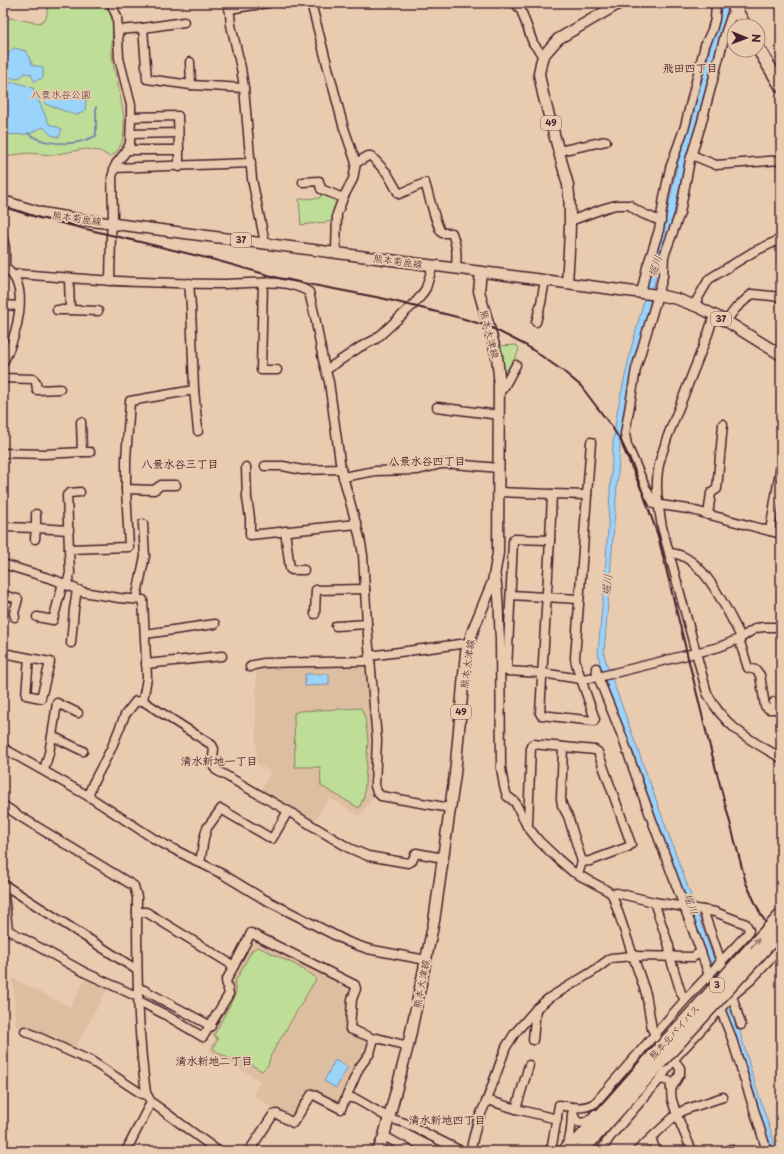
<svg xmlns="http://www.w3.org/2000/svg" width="784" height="1154" viewBox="0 0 784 1154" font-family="'Playpen Sans','Klee One',sans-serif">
<rect width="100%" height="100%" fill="#e9ccb0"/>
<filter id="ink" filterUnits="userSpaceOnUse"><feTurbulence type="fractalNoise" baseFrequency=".025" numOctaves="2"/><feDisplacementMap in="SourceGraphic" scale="8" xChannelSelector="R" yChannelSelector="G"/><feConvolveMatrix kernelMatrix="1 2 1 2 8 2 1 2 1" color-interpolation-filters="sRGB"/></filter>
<g filter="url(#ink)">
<g fill="#debea0">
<path d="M364,665L366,667L374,736L372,785L374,797L359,816L330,798L312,824L259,793L271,772L256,763V667Z"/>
<path d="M252,940H256L350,988L352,992L347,1030L349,1034L367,1040L369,1044L366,1053L355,1068L340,1102L337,1103L310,1091L308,1093L291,1117L289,1118L253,1095L260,1081L209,1051L214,1039L210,1035V1032L231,994L228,983L250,941Z"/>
<path d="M89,977L109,987L91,1018L82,1014L91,1019L73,1052L22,1030L16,1026L12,978L70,1007L86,978Z"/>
</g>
<g fill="#bede97" stroke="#847e61">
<path d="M51,3H107C117,21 111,35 112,54C113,80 140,140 110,157L100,151L85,149L52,155L28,153L13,155L3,159V17L40,23L46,18L48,6Z"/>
<path d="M322,192L339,198L334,221L301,225L299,199L320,198Z"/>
<path d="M517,345L519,350L502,384L499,346Z"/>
<path d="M361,708L365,718L368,741L364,797L359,808L321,786L320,767H295L294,713L299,711Z"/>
<path d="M258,947L294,964L315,977L316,979L271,1055L268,1065L262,1071L238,1057L235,1062L214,1050L213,1048L218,1039L214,1035L235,995L236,990L234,984L252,950Z"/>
</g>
<g fill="#9bd4fb" stroke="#7b8ca8">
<path d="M721,3H729L705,96L687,154L671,227L663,246L647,316L632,370L622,421L604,654L606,662L714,959L733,1008L753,1077L777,1151H771L740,1052L633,753L601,670L598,653L606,560L613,443L617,412L631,349L642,308L651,265L665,222L678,161L690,126L712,40L718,22Z"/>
<path d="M15,48L26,51L33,66H39L43,68V78L34,81L31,74L25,73L18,79L5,77C6,66 3,53 15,48Z"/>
<path d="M12,82L18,83L33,88L49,124L62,129L59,137L51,135L43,127L29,134L3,135V87Z"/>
<path d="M42,94H49L56,98H86L85,111L76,115L45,104Z"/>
<path d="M305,674H329V685L305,686Z"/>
<path d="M335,1060L348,1067L336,1088L324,1081Z"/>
</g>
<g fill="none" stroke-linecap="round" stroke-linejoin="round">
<g stroke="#7b8ca8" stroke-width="2">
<path d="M28,133C38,143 64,145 78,142C84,141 90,138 96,136V107"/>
<path d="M514,1028L534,1006"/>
<path d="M469,1138L472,1122L481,1103L501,1047L512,1031"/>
</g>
<defs>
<g id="minor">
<path d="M229,3L231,25L241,68L244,88L252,179L265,243"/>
<path d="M311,3L343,125L356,163L353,179L343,198L337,214L336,252"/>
<path d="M515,3L521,10L533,43L543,56"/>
<path d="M735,5L726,31L701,125L690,160L680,213L664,256L663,276L661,284L636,369L625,434L627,445L646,489L654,504L688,509L781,534"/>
<path d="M229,9L268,3"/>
<path d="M143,28L147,79L191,85L190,62"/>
<path d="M118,30L143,28L184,22"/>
<path d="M191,85L244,88"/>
<path d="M131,117L178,116L179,150"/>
<path d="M131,134L178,133"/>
<path d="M127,150H179V167"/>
<path d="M559,151L606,141"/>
<path d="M692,155L716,165L781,160"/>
<path d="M356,163L368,156H371L387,173L399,194L425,183C428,192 437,229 442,233H452C457,247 457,254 456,268"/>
<path d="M114,168L251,163"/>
<path d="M303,182L319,181L321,189L343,198"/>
<path d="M570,221L605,208L616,205H630C637,213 651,217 661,221"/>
<path d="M3,239L5,248V268"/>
<path d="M3,267C34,283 15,339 3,363"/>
<path d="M14,277L19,274C60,277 100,281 140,282C168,283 195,284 222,284C250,284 284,277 309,292L315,317L323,360L329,382L341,469L360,538L363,555L367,624L377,740L375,786L377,792L381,796L450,808"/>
<path d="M110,281L111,235L113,215L112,177L116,164L127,150L130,143L131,117V105L119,58L117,17L111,3"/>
<path d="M189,283L191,306L194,390L198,431"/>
<path d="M263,283L261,370H277"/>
<path d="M641,293L647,267L659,230L664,197L670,168L685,126L705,45L712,30L715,19L716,3"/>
<path d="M3,305L19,306"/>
<path d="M694,305L709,279L753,252L781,239"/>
<path d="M57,310H70L69,278"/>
<path d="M70,310L98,311"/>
<path d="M714,315L708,334L667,438C664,449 659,460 658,471C655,490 659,508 662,527L707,693C725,728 749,739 781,758"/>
<path d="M726,321L736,308L752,294L781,297"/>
<path d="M536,322L541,303L545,280"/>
<path d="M326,370L360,347L376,339L412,306L421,296L426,288L433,265"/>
<path d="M3,378L33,379L36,382L37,390L60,389"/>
<path d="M499,393L504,387L516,365"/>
<path d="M437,407L499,415"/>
<path d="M81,422L82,452H90"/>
<path d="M3,453L45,454L82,452"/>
<path d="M265,466H283L302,470L341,469"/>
<path d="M246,467L247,498L250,518V535L357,524"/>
<path d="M343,477L375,471L418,470L441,464H454L499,468"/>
<path d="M176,485H161L154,490L126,489V459L130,401L194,390"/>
<path d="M499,492L552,494"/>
<path d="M36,514V528L69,530"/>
<path d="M708,515L711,493L717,489L723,424"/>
<path d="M3,527L36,528L35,539"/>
<path d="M285,531L290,569L292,570H304"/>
<path d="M770,531L781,465"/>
<path d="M550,540L540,713L541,715L594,721L595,719L582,682C580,674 576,667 575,658L587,495"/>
<path d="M69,549L67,495L70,493L80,492"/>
<path d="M669,553C703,553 727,611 741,637"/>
<path d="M3,564L55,580L83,592L119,598L143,600L147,678L143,700"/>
<path d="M495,573C500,594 498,617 500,638L501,768L504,786L507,796L515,802L527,826L539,841L558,859L573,872L603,888L612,894L646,994L652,1029L659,1040L680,1068V1074L671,1089"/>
<path d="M67,585L70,573L69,549L129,547L126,489"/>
<path d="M3,595L18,599L14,613L15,617"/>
<path d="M511,595L578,599"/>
<path d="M136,599L145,556L143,524"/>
<path d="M315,614L316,590L365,589"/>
<path d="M37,617L53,620L63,583"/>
<path d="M336,626L367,624"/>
<path d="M145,634L215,624"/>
<path d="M739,639L748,668L756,670L760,675L765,706L769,709H778L781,714"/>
<path d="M71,643L74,609L77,590"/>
<path d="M3,653L50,662L41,698L26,695L29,658"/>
<path d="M369,656L468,643"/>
<path d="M146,664L222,656"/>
<path d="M250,667L254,665L264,663L370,661"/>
<path d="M596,668L598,677L719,647L739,639L756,628L764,627H781"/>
<path d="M143,700L146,703L212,745L214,749L212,764L216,770L288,811L349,848L368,856L408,863L412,861L416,853L443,858"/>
<path d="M774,702L776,704H781"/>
<path d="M52,736L57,703L78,713"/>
<path d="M563,747L561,799L562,805L568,816L582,862"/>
<path d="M3,748L88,796L156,840L224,875L262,898L348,942L368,949L426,960"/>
<path d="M44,770L49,753L52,736L83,751"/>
<path d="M88,796L93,783L111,749L125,715L136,701L139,702L143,700"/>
<path d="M3,805L21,817L134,886L137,897C137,962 137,1028 146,1093L151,1102L218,1151"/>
<path d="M527,826L528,824L531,746L533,744L595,750L598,752L631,844L628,847L590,861L582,862L578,874"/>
<path d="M200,863L204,838L207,828L221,809L272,839L288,811"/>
<path d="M3,884L137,970"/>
<path d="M3,886L8,930L86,973L136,996H138"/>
<path d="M654,902L669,946L670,957L681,993L685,1000"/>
<path d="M703,910L727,979"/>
<path d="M137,912H146L234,966"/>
<path d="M701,952L715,993"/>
<path d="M138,988L144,990L211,1026"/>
<path d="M731,992L741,1025"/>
<path d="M139,1002H141L164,1014L203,1037L229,994L226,981L251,933L355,985L356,989L352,999L350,1029L370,1037L373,1042L370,1053L359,1068L341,1109L312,1094L293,1123L277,1114L273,1115L249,1151"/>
<path d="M719,1006L731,1036L767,1151"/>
<path d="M25,1031L93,1062L142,1094L146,1093"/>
<path d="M373,1039L377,1038L408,1046"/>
<path d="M533,1040L536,1009"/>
<path d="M660,1079L669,1081C673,1087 670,1093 672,1100C677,1118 685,1134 692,1151"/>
<path d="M346,1097L356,1099L389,1118L405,1123L461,1151"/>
<path d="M487,1100L516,1109L557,1119"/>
<path d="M516,1109L529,1065"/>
<path d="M573,1111C575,1128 587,1124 595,1114"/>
<path d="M384,1136L411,1151"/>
<path d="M651,1138L656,1151"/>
<path d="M730,1149V1151"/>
<path d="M126,1151L151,1102"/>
<path d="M470,1151L478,1120L487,1100L506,1047L515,1033L537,1008L549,998L592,972L611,958L633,956L693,957L701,952L640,788L622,736L598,677L581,679L542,673L507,671L513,541L514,539L550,540L552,494L587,495L591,442"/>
<path d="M549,1151L552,1145L559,1105C571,1107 584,1110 595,1103L685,1000L748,933L749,930L746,924L715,912L654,902L617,893L612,894"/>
<path d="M562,1151C572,1141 571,1127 572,1114"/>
<path d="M601,1151L610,1137L660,1079L674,1059L732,996L751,980L767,963L781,946"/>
<path d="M637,1151L676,1115L684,1110L723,1097"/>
</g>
<g id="major">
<path d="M3,201L42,213L77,219L658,295L677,299L698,307L726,321L781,355"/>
<path d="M567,283C569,250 572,217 568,185L543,94L539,74L541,63L543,56L558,39L620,3"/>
<path d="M378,1151L384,1136L408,1046L434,921L455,774L466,652L473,630L493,582L498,553L499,376L497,356L479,291L481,272"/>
</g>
<g id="highway">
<path d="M732,3L745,26"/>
<path d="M758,48L781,86"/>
<path d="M569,1151L654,1055"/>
<path d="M582,1151L660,1063"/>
</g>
</defs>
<use href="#minor" stroke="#4a1f2b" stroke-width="11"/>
<use href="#major" stroke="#4a1f2b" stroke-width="13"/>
<use href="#highway" stroke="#4a1f2b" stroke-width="15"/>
<use href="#minor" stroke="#e9ccb0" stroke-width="8"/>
<use href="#major" stroke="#e9ccb0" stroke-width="10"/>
<use href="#highway" stroke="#e9ccb0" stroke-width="12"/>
<path stroke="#4a1f2b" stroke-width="2" d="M3,206L40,218L215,260L282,279L381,298L461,318L490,327L527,346L563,371L581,386L612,427L622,443L633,466L643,493L658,536L709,743L746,883L760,913L781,948"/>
<defs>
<g id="highway-bridge">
<path d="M654,1055L781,915"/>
<path d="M660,1063L781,931"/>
</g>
</defs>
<use href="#highway-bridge" stroke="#4a1f2b" stroke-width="15" stroke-linecap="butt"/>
<use href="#highway-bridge" stroke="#e9ccb0" stroke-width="12"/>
</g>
<defs><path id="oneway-shaft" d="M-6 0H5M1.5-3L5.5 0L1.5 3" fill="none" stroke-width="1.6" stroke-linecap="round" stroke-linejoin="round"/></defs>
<use stroke="#9a766e" href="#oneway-shaft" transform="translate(755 943) rotate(-47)"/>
</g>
<g text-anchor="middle" stroke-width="3.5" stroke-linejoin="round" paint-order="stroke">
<g fill="#e9ccb0" stroke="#7a5353" stroke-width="1">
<rect x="541" y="116" width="20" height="14" rx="3"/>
<rect x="231" y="233" width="20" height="14" rx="3"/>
<rect x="711" y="312" width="20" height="14" rx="3"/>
<rect x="451" y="705" width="20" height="14" rx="3"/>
<rect x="710" y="978" width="14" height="14" rx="3"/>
</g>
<g font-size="9" font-weight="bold" fill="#4a1f2b">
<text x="551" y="126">49</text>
<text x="241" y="243">37</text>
<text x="721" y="322">37</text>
<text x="461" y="715">49</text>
<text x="717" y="988">3</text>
</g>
<g font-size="10" fill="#563236" stroke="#e9ccb0">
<text x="61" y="98">八景水谷公園</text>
</g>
<g font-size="10" fill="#4a1f2b" stroke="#e9ccb0">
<text transform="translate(77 218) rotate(8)" y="4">熊本菊鹿線</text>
<text transform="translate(398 261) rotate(8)" y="4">熊本菊鹿線</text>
<text transform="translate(490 334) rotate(76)" y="4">熊本大津線</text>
<text transform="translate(467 664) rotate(-82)" y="4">熊本大津線</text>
<text transform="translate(421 984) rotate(-79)" y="4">熊本大津線</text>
<text transform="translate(674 1032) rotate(-48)" y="4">熊本北バイパス</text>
</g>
<g font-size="11" font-weight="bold" fill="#4a1f2b" stroke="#e9ccb0">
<text x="690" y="72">飛田四丁目</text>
<text x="427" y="465">八景水谷四丁目</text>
<text x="180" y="468">八景水谷三丁目</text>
<text x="219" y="765">清水新地一丁目</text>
<text x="214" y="1065">清水新地二丁目</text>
<text x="447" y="1124">清水新地四丁目</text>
</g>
<g font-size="11" font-style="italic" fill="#563a4a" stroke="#e9ccb0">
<text transform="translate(655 266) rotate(-72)" y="4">堀川</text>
<text transform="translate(607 585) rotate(-84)" y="4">堀川</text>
<text transform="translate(691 904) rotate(70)" y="4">堀川</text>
</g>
</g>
<rect width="784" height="1154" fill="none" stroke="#e9ccb0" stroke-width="16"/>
<rect x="8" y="8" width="768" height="1138" fill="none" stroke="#4a1f2b" stroke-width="1.5" filter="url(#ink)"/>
<g transform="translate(746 38) rotate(91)"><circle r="19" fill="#e9ccb0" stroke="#a9877b"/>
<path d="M0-3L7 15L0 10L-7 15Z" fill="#4a1f2b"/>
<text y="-6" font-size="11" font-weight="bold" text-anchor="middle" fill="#4a1f2b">N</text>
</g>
</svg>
